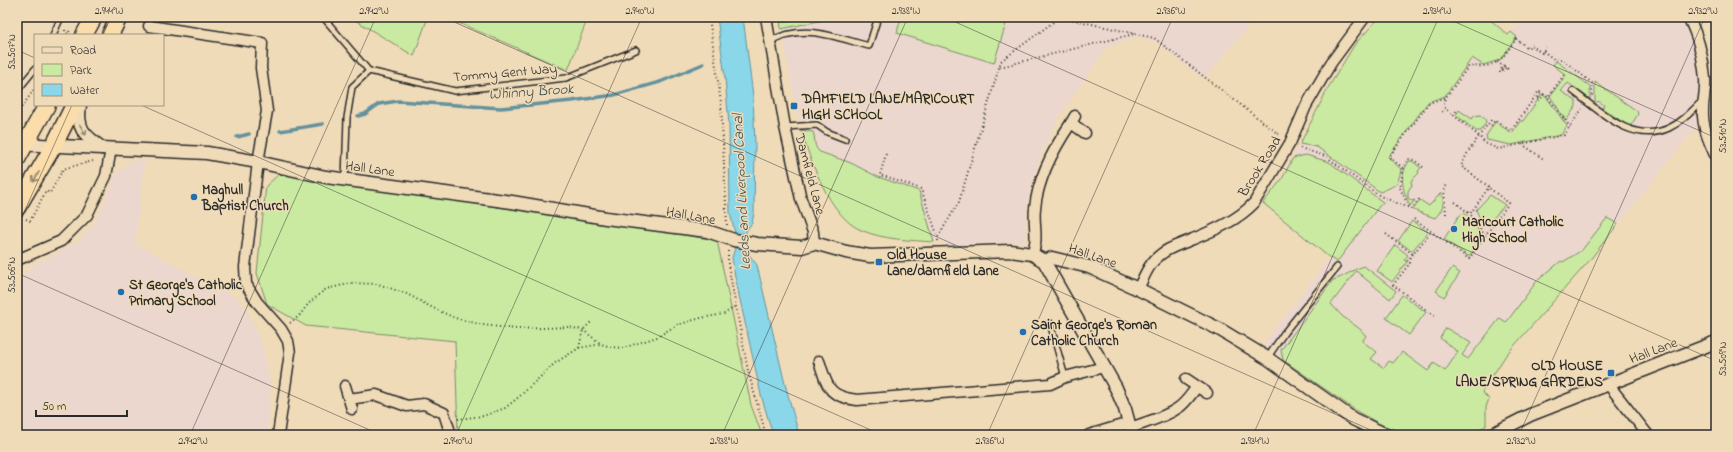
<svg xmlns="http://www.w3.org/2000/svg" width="1733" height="452" viewBox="0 0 1733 452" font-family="'Indie Flower',sans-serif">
<rect width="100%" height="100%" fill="#f0dbb9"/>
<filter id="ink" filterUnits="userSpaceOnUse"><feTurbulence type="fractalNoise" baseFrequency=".025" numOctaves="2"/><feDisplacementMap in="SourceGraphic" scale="8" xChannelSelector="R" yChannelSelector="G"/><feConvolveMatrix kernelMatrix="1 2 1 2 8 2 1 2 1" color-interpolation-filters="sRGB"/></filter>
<g filter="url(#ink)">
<g fill="#ebd7ce">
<path d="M837,17H1255L1205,79L1153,40L1138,37L1107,47L1059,116L1049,137L1037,167L1030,191L1026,215L1025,242L943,245V241L890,238L860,230L844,218L833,204L819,176L806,147L801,130L781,29Z"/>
<path d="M1380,17H1487L1508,35L1527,17H1679L1693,37L1698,58L1701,80L1695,103L1697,126L1589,261L1506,355L1482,392L1489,399L1486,407V426L1464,435H1414L1380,424L1358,412L1262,345L1329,258L1263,203L1284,175L1328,88L1355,44Z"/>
<path d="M133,160L145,161L135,243L240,300L255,326L264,352L271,387L267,435H22L20,430L18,283L30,267L79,241L95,223L111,186L115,174Z"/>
</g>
<g fill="#caeaa2" stroke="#7a8a66">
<path d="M350,17H428L414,56Z"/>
<path d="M445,17H588L568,70Z"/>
<path d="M780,17H837L781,29Z"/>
<path d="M901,17H1008L994,63L897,33Z"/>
<path d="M1380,17H1487L1508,35L1511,32L1517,37L1500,60L1483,65L1472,58L1445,96L1428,102L1388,157L1401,169C1398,186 1396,185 1380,192L1317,147L1300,144L1328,88L1355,44Z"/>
<path d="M1556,61L1590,86V99L1568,83L1561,91L1576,101V106L1566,121L1550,96L1566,75L1553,65Z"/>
<path d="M1595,82L1637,111L1638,114L1630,127L1602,108L1604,105L1598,101L1595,104Z"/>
<path d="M1542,94L1548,99L1567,126L1561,135L1511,145L1487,140L1486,136L1495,122L1512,133L1520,121H1523Z"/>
<path d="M1459,110L1472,119L1474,116L1480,115L1485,119L1486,123L1480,131H1476L1456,115Z"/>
<path d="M801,130L813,132C816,140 813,147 820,152L851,163L878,177L919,191L934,242C909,240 884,240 861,230C830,217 810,160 801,130Z"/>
<path d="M1306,155L1329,162L1384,203L1380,205L1337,262L1330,258L1263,203L1282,179L1293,158Z"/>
<path d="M1409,161H1412L1421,168L1418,171L1419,173L1411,181L1412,185L1408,191V198L1412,201L1415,200L1410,206C1403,190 1398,178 1409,161Z"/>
<path d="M279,174L717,240L751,405L762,435H458L455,341L306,326L267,304L257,273L266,186Z"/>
<path d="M1441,193C1446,202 1442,211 1435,218L1413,210L1420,200L1429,206Z"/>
<path d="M1490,195L1505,205L1486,226L1482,223L1476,210Z"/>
<path d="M1463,213C1472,216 1479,230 1481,239L1470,256H1468L1444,239L1458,217Z"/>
<path d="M1607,218L1618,224L1589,261L1506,355L1482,392L1489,399L1486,407V426L1464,435H1414L1399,431L1380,424L1358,412L1283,360L1281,350L1333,280C1345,277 1353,269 1364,266L1396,291L1390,299L1356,271L1331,304L1342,316L1360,329L1366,336L1362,341L1377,352L1371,359L1384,368L1389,361L1393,363L1402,352L1428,371L1434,363L1445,371L1458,352L1440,338L1446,328L1471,343L1462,355L1468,359L1500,318L1506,322L1508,320L1537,281L1561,261L1563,262L1582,250Z"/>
<path d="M1412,221L1428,232L1412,251L1398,241Z"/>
<path d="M1395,245L1408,255L1404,260L1407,262L1392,282L1377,271Z"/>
<path d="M1452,268L1460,273L1444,297L1436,291Z"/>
<path d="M1402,295L1426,312L1409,335L1386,318Z"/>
</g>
<path fill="#8ad7e9" stroke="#64929d" d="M717,17H743L753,96L755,144L754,213L752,223L746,231L747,252L757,265L785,384L799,435H773L761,395L735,277L732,258L735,248V233L730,213L729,125L725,78Z"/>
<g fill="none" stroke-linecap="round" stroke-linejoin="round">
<g stroke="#64929d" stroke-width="3.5">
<path d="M783,21L797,17"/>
<path d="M358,116L365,114L379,104L398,101L501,108L572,101L614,95L660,82L703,64"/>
<path d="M280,131L323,124"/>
<path d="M237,137L249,134"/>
</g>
<defs>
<g id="service">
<path d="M323,17L369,71"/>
<path d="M53,35L61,17"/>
<path d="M770,41C805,23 834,37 869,46L878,17"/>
<path d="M17,91L35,69"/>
<path d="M1573,91C1600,111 1632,145 1669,128C1682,122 1692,111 1702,101"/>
<path d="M785,127L817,125L827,132L845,139"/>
<path d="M345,179L347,118L352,87L369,71L455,91L566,78L636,50"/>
<path d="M1050,323L1065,377"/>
<path d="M1268,357L1284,333L1337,267"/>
</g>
<g id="minor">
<path d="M766,17L785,127L801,199L813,232L814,243"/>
<path d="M1688,17C1699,37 1703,56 1705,79C1706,89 1703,100 1703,110C1702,126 1709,142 1716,157"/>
<path d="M149,26L262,43L261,68L267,111L258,162L245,267L246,284L257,302L281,329L288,341L290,353L278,435"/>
<path d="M1075,116L1071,123L1085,133"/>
<path d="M1032,254C1039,241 1033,223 1035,208C1038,178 1054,148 1071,123"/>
<path d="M17,260L61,241L87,215L106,176L111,149"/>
<path d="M1138,289C1144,277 1149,263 1160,255C1169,247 1182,244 1193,239C1215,230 1238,220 1254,203L1290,143L1306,106L1331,63L1365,17"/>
<path d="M819,361C828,387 827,396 857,400L1050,384L1065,377L1104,367"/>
<path d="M1186,379L1207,393"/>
<path d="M1608,384L1648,435"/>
<path d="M345,386L352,409"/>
<path d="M349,399L376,395L407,406L424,404L444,413L451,435"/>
<path d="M1130,428C1146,422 1164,418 1178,408C1186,403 1191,394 1197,387"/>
<path d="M1089,435L1129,423"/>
</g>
<g id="tertiary">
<path d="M80,105C76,128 84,135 102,148"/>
<path d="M18,144L207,153L258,162L326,177L512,202L606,218L707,231L734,240L757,244L802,247L814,243L846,252L870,256L1010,251L1032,254L1044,261L1116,388L1125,409L1132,435"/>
<path d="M1044,261L1052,258L1089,267L1138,289L1219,329L1267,358L1353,419L1386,435"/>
<path d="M1491,435L1530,415L1716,342"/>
</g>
<g id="trunk">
<path d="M84,35L94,17"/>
<path d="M110,35L119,17"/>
<path d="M17,159L47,105"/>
<path d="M17,208L54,145L74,105"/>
</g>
</defs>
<use href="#service" stroke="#2b2b2b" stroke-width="8"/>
<use href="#minor" stroke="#2b2b2b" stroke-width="13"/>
<use href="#tertiary" stroke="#2b2b2b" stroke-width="15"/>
<use href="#trunk" stroke="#2b2b2b" stroke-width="19"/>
<g stroke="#2b2b2b" stroke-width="2" stroke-dasharray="1 3" stroke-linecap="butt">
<path d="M709,17L721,103L727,226"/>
<path d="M1061,17L1154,38L1281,136"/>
<path d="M65,30V32L68,34L70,30"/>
<path d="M1543,51L1555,60L1562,59L1592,83V96"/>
<path d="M1497,62L1508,69"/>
<path d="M1504,65L1500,71V73L1506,68"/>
<path d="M1000,67L1134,34"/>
<path d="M1564,75L1548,97L1570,127"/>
<path d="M1544,94L1540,100L1537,99L1541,93L1548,97"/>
<path d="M1445,108L1444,101L1445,98"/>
<path d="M1442,112L1445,108L1479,136L1491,120"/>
<path d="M17,114L35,88"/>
<path d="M1453,115L1458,109"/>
<path d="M1488,124L1491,126L1495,120L1511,131L1539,91L1541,93"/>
<path d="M1522,144L1545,160"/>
<path d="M1300,148L1325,156L1380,196L1412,209L1419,199"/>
<path d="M886,154L880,175L921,189L938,237"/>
<path d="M1403,168L1389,157L1429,103L1446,97L1469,66C1498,68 1501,60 1516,39L1528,48L1531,45L1542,53L1546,47"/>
<path d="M1455,202L1470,214"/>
<path d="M1409,207L1400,188L1404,166L1408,159L1414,160L1424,168"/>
<path d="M1446,214L1444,191L1447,184"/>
<path d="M26,219L30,221L46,191L50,193L62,171L66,168L93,161"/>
<path d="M1414,219L1469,259L1485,236L1470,214L1489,187L1461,166L1468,152L1479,136L1485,143L1498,149L1564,135L1582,109"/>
<path d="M1386,234L1413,254L1431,232"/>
<path d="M1485,236L1509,203L1489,188"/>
<path d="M938,241V237L959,202L1001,61L1060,17"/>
<path d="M728,251V264L748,371L766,435"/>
<path d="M1413,254L1407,261L1410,263L1393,285L1437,318"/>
<path d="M290,323L299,316L309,303L326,289L352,283L378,284L407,294L433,308L455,318L483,325L516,329L569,327L583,330L601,344"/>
<path d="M579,348L583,330L591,322"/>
<path d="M458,419L483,416L505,408L520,396L555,363L579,348L601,344L611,347L623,348L657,337L677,325L701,318L724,314L736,306"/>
</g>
<use href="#service" stroke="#f0dbb9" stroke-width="5"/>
<use href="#minor" stroke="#f0dbb9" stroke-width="10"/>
<use href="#tertiary" stroke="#f0dbb9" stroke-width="12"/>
<use href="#trunk" stroke="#faddab" stroke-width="16"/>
</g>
<defs><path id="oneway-shaft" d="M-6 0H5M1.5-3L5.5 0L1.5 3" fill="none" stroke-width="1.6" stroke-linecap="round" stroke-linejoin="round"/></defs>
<use stroke="#8e8372" href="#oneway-shaft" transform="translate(83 130) rotate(59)"/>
<use stroke="#92846b" href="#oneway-shaft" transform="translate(36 177) rotate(120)"/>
</g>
<path fill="none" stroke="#2b2b2b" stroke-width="1" stroke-opacity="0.45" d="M443,17L1382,435M944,17L1716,361M1444,17L1716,138M103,35L111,17M17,50L35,58M141,105L882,435M17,228L72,105M17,273L381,435M190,435L376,17M456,435L642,17M722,435L908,17M987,435L1173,17M1253,435L1439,17M1519,435L1705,17"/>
<g fill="#1f6fb2" stroke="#f0dbb9" stroke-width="1.5">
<rect x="790" y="102" width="8" height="8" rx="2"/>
<circle cx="194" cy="197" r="4"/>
<circle cx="1454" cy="229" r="4"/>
<rect x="875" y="258" width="8" height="8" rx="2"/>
<circle cx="121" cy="292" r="4"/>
<circle cx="1023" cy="332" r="4"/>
<rect x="1607" y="369" width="8" height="8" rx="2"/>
</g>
<g text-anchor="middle" stroke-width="3" stroke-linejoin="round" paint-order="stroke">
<g font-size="14" fill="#2b2b2b" stroke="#f0dbb9">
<text transform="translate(505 72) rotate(-5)" y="5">Tommy Gent Way</text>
<text transform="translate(1259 166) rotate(-58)" y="5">Brook Road</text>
<text transform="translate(370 168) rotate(8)" y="5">Hall Lane</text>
<text transform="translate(811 174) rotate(75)" y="5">Damfield Lane</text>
<text transform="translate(691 215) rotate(10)" y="5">Hall Lane</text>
<text transform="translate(1093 255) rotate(19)" y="5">Hall Lane</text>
<text transform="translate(1653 350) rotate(-21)" y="5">Hall Lane</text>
</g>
<g font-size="14" font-weight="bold" fill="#2b2b2b" stroke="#f0dbb9" text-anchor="start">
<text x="802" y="103">DAMFIELD LANE/MARICOURT<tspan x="802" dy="16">HIGH SCHOOL</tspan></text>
<text x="202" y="194">Maghull<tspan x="202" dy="16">Baptist Church</tspan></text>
<text x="1462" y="226">Maricourt Catholic<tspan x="1462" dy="16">High School</tspan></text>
<text x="887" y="259">Old House<tspan x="887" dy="16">Lane/darnfield Lane</tspan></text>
<text x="129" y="289">St George's Catholic<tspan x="129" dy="16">Primary School</tspan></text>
<text x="1031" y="329">Saint George's Roman<tspan x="1031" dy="16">Catholic Church</tspan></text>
<text x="1603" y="370" text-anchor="end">OLD HOUSE<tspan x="1603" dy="16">LANE/SPRING GARDENS</tspan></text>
</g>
<g font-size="15" font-style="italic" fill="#3e4d51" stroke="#f0dbb9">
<text transform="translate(531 91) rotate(-4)" y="5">Whinny Brook</text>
<text transform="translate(741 192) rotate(-93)" y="5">Leeds and Liverpool Canal</text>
</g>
</g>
<rect width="1733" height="452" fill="none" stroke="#f0dbb9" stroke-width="44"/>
<rect x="34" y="34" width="130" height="72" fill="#f0dbb9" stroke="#a19580"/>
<rect x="42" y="47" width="20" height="6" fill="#f0dbb9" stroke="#a19580"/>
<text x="70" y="54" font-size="12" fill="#2b2b2b">Road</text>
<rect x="42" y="64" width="20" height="12" fill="#caeaa2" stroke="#a19580"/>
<text x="70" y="74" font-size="12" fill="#2b2b2b">Park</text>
<rect x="42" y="84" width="20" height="12" fill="#8ad7e9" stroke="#a19580"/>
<text x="70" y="94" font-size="12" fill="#2b2b2b">Water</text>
<path d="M36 410v6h91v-6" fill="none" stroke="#2b2b2b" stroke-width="2"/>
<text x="42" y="410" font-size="12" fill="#2b2b2b" stroke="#f0dbb9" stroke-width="3" paint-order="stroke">50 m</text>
<rect x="22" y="22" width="1689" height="408" fill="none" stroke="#2b2b2b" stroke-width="1.5"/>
<g font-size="10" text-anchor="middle" fill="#2b2b2b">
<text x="109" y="14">2.944°W</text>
<text x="374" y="14">2.942°W</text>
<text x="640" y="14">2.940°W</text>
<text x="906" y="14">2.938°W</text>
<text x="1171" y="14">2.936°W</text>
<text x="1437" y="14">2.934°W</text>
<text x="1703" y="14">2.932°W</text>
<text transform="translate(11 52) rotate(-90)" y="4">53.507°N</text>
<text transform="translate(1722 136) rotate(-90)" y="4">53.510°N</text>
<text transform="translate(11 275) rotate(-90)" y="4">53.506°N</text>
<text transform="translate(1722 359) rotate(-90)" y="4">53.509°N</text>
<text x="193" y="444">2.942°W</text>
<text x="458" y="444">2.940°W</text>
<text x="724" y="444">2.938°W</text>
<text x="990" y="444">2.936°W</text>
<text x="1255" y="444">2.934°W</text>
<text x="1521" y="444">2.932°W</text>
</g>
</svg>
